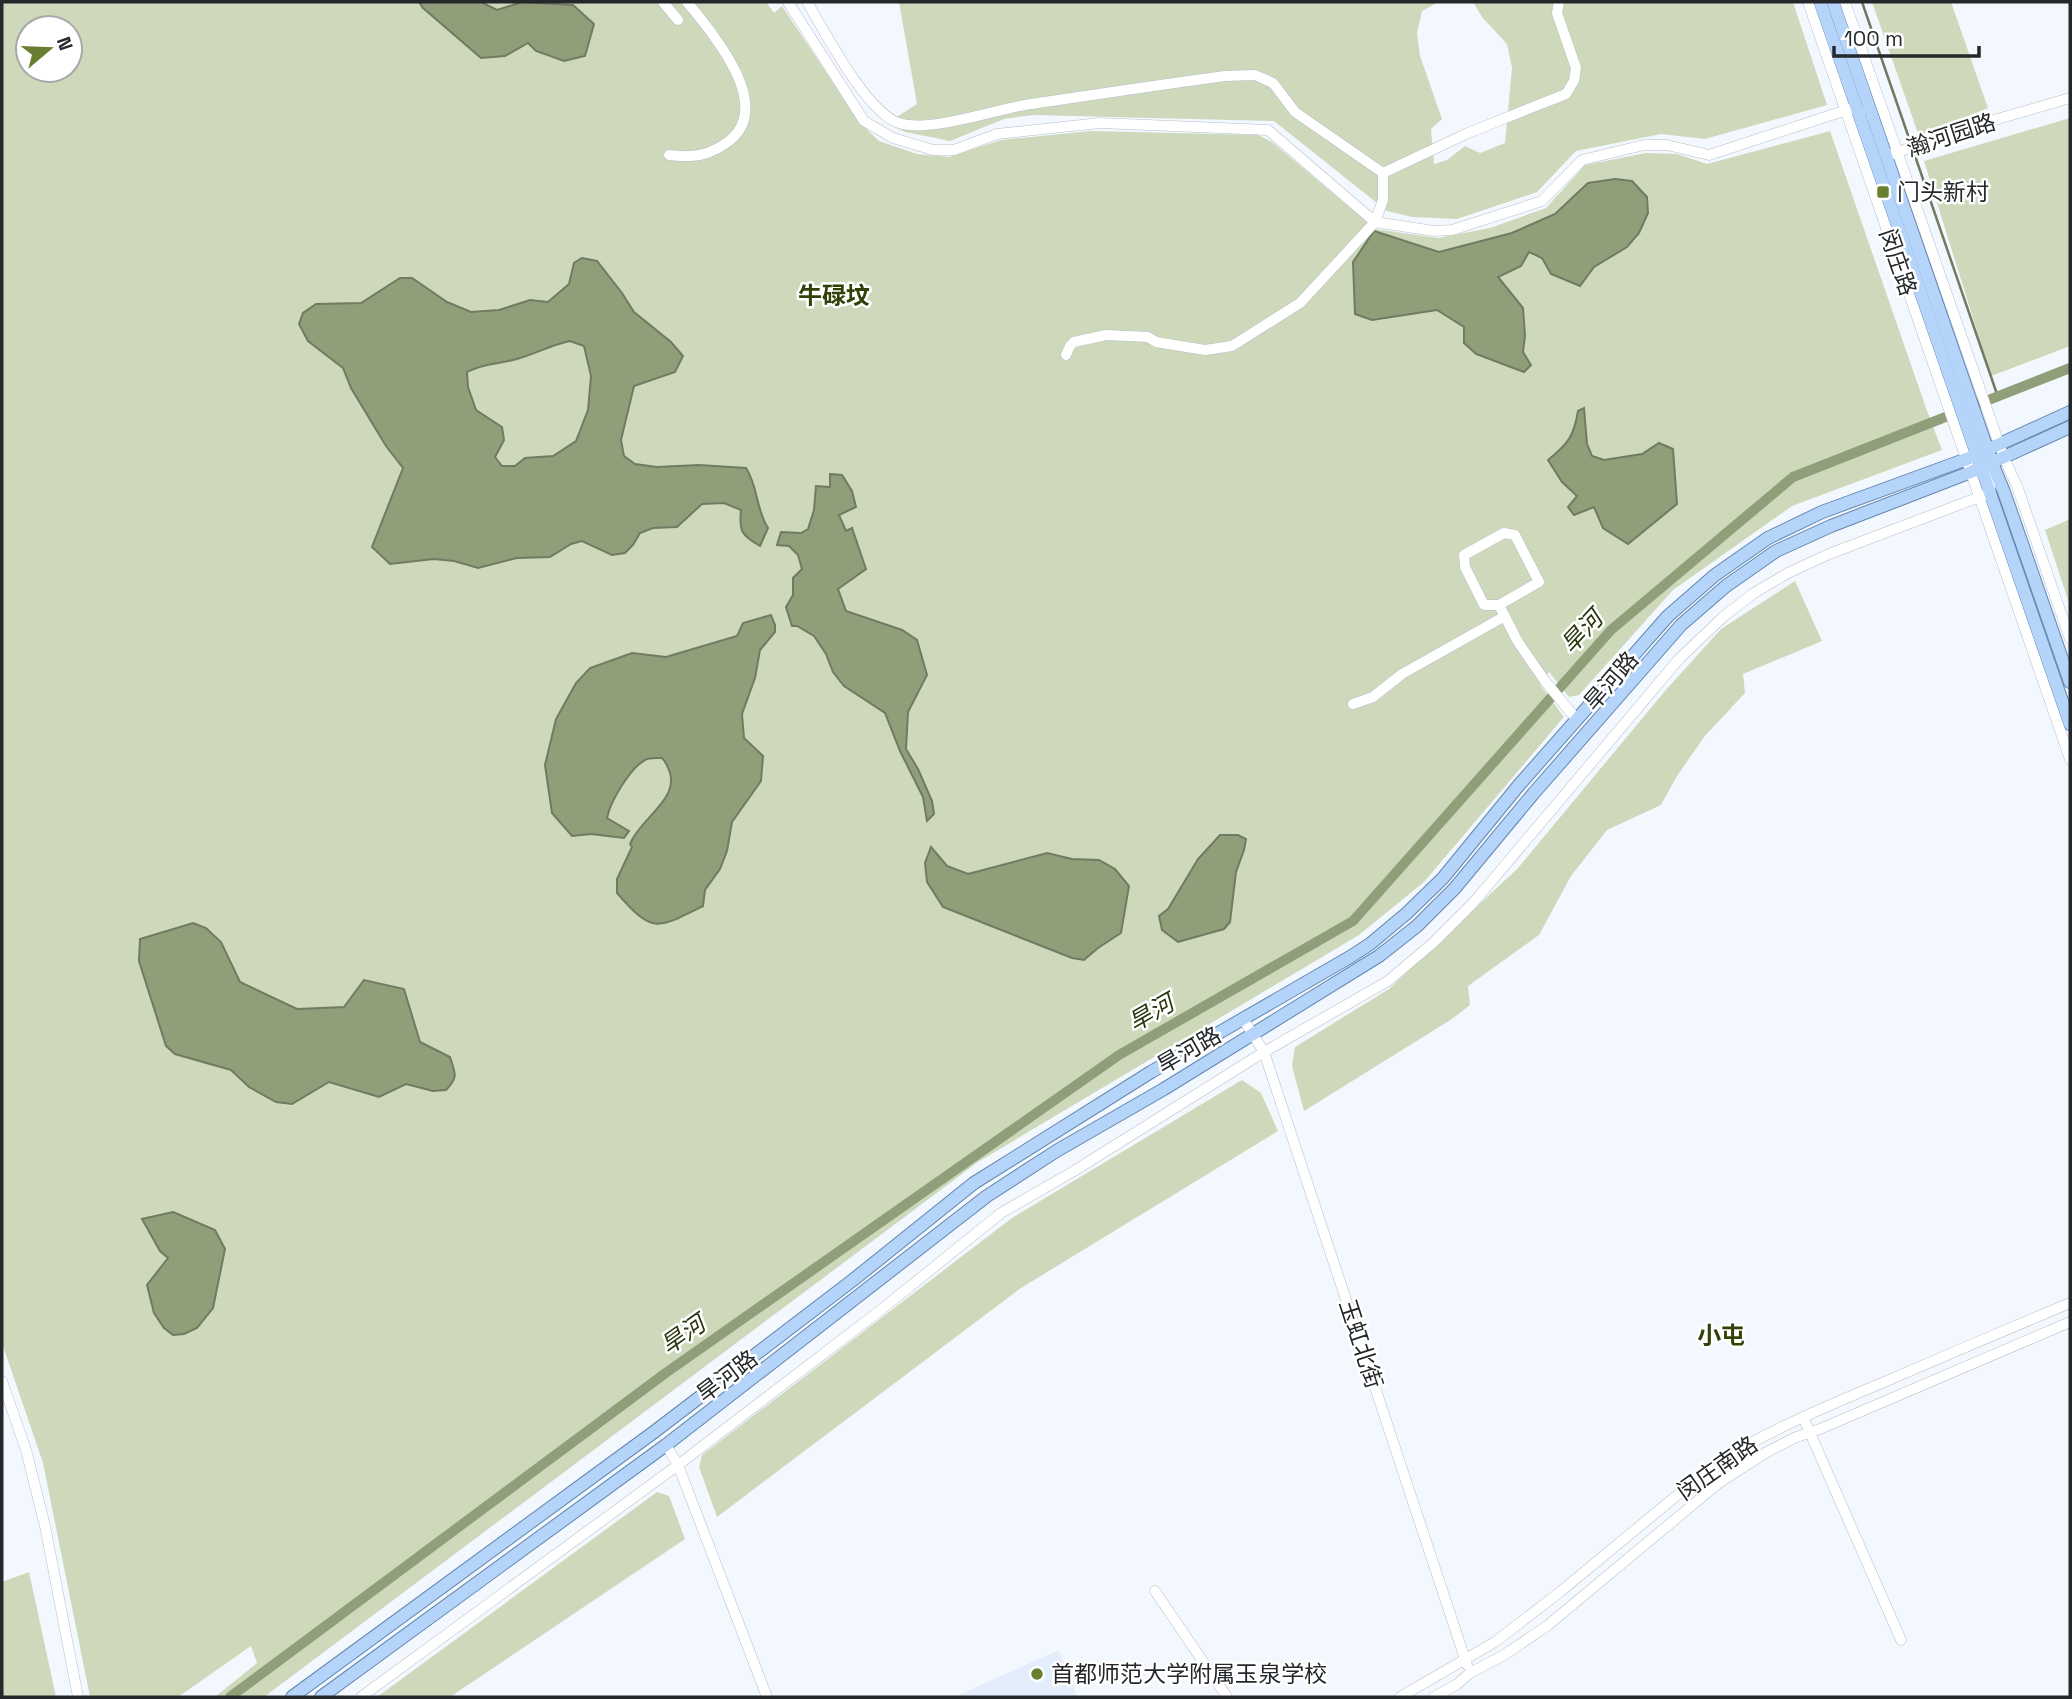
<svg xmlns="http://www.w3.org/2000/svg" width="2072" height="1699" viewBox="0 0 2072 1699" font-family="'Space Grotesk','Noto Sans SC',sans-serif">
<rect width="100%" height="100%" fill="#f3f8ff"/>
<path fill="#e3edfb" d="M1059,1650L1077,1697H954Z"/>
<g fill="#ced9bb" fill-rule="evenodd">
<path d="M2,2H766L774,13L782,6L859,122L879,141L917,154L949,157L1001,140L1091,131L1258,135L1272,142L1375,229L1438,238L1490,228L1546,208L1585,165L1646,153L1677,154L1707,164L1830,131L1926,408L1942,450L1792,506L1673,590L1579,695L1569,697L1549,672L1539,683L1564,717L1424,882L1359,935L978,1162L264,1697H215L257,1663L251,1646L178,1697H90L43,1463L2,1343ZM28,28H70V70H28Z"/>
<path d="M899,2H1439L1422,11L1417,33L1420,56L1442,119L1431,129L1434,164L1447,160L1465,146L1480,153L1505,143L1512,68L1507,44L1482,17L1473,2H1793L1827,105L1705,139L1661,134L1576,151L1537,192L1457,219L1412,217L1387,211L1274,121L1033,115L1004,119L950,141L905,132L887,123L917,104Z"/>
<path d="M1872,2H1951L1988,108L1919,136Z"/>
<path d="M2070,118V346L1991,376L1924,161Z"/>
<path d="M2070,519V606L2045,530Z"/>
<path d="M1795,581L1822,641L1743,674L1745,693L1704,737L1677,776L1661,805L1607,830L1571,876L1539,935L1468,986L1470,1005L1452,1019L1304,1111L1292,1066L1295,1047L1389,989L1518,868L1665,691L1721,629Z"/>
<path d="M1242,1080L1261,1093L1278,1131L1021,1288L717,1517L699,1467L702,1455L1012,1218Z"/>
<path d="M657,1492L669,1496L685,1539L450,1697H377Z"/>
<path d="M29,1572L56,1697H2V1582Z"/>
</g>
<g fill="#919e7a" stroke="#707b62" stroke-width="2" fill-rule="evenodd">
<path d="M419,2H481L497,10L522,2L573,5L594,24L585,56L564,61L536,51L528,43L505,56L481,58L423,8Z"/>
<path d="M1615,179L1632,181L1647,197L1648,213L1639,233L1627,247L1594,267L1580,286L1551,274L1542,258L1529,252L1521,266L1498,277L1523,308L1525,336L1523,352L1531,365L1524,372L1476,354L1464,343V327L1437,310L1372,320L1355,314L1353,262L1374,231L1439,252L1512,233L1555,214L1588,183Z"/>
<path d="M582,258L597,261L622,293L634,312L671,342L683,356L675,372L634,386L621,440L624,456L635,464L657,467L699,465L746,468C758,486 756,510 768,528L760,546C741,535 739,531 741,510L724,503L702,504L677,527L653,528L640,533L633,545L625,553L612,555L582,541L571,544L550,557L517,558L478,568L454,561L434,559L390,564L372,547L403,468L386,446L351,388L343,368L308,341L299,324L303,313L316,304L361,303L400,278H412L447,302L471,312L499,310L530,300L548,302L569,284L574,263ZM570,341L584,346L591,376L588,410L576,441L553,456L525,458L515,466H502L495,457L504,440L502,427L476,410L468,387L467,372C483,363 500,364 517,359C535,354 551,345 570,341Z"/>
<path d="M1584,408L1587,444L1592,456L1604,460L1642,454L1659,443L1673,449L1677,504L1628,544L1603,528L1594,507L1574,515L1568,507L1577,496L1562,482L1548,460C1568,444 1574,436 1578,411Z"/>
<path d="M830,474L842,475L852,491L856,507L839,515L846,531L852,528L866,569L838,589L846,611L902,630L917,640L927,675L908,712L906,749L918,769L932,801L934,814L927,821L923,797L900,751L885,713L844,686L833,672L826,654L814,636L797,626H792L786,607L793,595V578L802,569L798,555L789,546L777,545L781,532L801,533L808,529L814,510L816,486L830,487Z"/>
<path d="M771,615L775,625V632L760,650L755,678L742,714L744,738L763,756L761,781L732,822L727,851L720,869L705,890L703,906C656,930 652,933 617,893V879L632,847L630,844C640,819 678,800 670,773C668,767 667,763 662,758C656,758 650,757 645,760C630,768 610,802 607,818L629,831L624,838L591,834L572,836L552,813L545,765L556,719L576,683L590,668L632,653L666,657L737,636L743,623Z"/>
<path d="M1220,835H1238L1246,839L1244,850L1236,872L1230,922L1224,929L1178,942L1162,930L1159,916L1168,909L1198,859Z"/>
<path d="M931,847L947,866L968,874L1047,853L1072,859L1099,860L1115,869L1129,886L1121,933L1098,948L1084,960L1072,958L943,907L927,882L925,863Z"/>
<path d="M193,923L206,928L221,942L240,982L297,1009L344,1007L364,980L404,989L420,1042L450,1057C455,1073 459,1077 446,1090L433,1091L406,1084L379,1097L329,1082L292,1104L276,1102L249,1087L231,1070L175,1054L166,1046L139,961L140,939Z"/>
<path d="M173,1212L215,1230L225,1249L213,1308L197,1328L184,1334L173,1335L164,1328L154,1313L147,1285L168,1258L160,1251L142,1219Z"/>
</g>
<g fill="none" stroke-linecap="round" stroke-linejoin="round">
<g stroke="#707b62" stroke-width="2.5">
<path d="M1862,2L1911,144"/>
<path d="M1913,150L1998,397"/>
</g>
<path stroke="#919e7a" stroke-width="10" d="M230,1697L667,1372L1119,1055L1353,921L1611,630L1793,477L2070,368"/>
<defs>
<g id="minor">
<path d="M663,2L678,20"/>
<path d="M788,2L864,121L893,138L933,150H954L997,134L1100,123L1268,130L1375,222L1434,231L1452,230L1542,201L1582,160L1644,145H1667L1709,155L1856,107L1860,112"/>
<path d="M807,2C825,32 866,112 899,123C927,133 994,110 1025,105C1092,95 1158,85 1225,76L1255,75L1273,83L1295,112L1383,173V200L1375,222L1300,303L1232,346L1205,350L1156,342L1148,337L1106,335L1074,342L1070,346L1066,355"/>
<path d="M1808,2L2070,759"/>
<path d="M1845,2L2004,458L2017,486L2070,639"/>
<path d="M1884,152L1886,156L1994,120L2070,98"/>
<path d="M669,155C693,158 709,156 729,141C775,105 712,33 687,2"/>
<path d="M1383,173L1468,133L1566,94L1574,81L1576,68L1557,13L1559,2"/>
<path d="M1499,605H1484L1465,567L1464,555L1504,533L1515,535L1539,582L1499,605L1518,642L1545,681L1577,720"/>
<path d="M1353,704L1373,697L1402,674L1505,616"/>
<path d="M1243,1019L1264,1052L1467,1665"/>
<path d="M2,1381L26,1450L45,1526L78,1697"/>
<path d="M1803,1417L1901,1640"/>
<path d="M666,1445L678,1465L767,1697"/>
<path d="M1155,1591L1227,1697"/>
<path d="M361,1697L678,1465L882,1309L1001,1213L1074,1171L1264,1052L1388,981L1434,942L1474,902L1679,659L1723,617L1754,593L1788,573L1829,554L1990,493L1992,463"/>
<path d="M1400,1697L1495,1642L1560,1592L1716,1463C1771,1429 1830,1405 1889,1380C1949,1354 2010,1328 2070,1303"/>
<path d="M1434,1697L1456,1685L1470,1673L1504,1655L1547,1626L1720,1482L1767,1452L1794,1438L1820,1429L2070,1322"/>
</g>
<g id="major">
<path d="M1820,2L2070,724"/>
<path d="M1833,2L1992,463L2004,492L2070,682"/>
<path d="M292,1697L654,1432L853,1280L974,1183L1151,1072L1350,957L1370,944L1407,913L1443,878L1519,785L1668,616L1715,575L1768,538L1822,512L1967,459L2070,412"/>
<path d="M321,1697L666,1445L987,1196L1058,1150L1164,1089L1379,956L1417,926L1455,888L1533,794L1681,625L1726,586L1776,551L1831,526L1971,472L2070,427"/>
</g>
</defs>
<use href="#minor" stroke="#b6bec8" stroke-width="11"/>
<use href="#major" stroke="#6285ae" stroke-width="14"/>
<use href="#minor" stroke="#fff" stroke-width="10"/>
<use href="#major" stroke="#b5d4f9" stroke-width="12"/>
</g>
<g fill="#687e30" stroke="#fff" stroke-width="2.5">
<rect x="1876" y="185" width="14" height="14" rx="3.5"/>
<circle cx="1037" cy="1674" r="7"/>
</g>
<g text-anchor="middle" stroke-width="5" stroke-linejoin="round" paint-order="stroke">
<g font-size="23" fill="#24282b" stroke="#fff">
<text transform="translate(1951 135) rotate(-18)" y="8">瀚河园路</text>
<text transform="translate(1898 262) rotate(71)" y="8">闵庄路</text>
<text transform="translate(1611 681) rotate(-49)" y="8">旱河路</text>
<text transform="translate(1189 1050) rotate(-30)" y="8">旱河路</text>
<text transform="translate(1361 1344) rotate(72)" y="8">玉虹北街</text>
<text transform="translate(727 1376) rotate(-37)" y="8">旱河路</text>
<text transform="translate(1717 1468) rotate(-35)" y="8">闵庄南路</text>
</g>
<g font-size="23" fill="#24282b" stroke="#fff" text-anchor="start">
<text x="1897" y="200">门头新村</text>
<text x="1051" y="1682">首都师范大学附属玉泉学校</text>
</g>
<g font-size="24" font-weight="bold" fill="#334108" stroke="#fff">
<text x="834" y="304">牛碌坟</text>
<text x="1721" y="1344">小屯</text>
</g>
<g font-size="24" font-style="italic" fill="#2a360b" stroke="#fff">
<text transform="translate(1582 632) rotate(-47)" y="8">旱河</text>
<text transform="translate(1151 1013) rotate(-30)" y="8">旱河</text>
<text transform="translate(683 1335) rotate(-35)" y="8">旱河</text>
</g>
</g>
<rect width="2072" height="1699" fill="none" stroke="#24282b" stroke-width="7"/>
<g transform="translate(49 49) rotate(71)"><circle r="33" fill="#ffffff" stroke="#a7a9aa" stroke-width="2"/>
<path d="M0-5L12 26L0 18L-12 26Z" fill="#687e30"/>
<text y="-10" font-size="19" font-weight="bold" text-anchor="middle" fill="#24282b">N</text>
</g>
<path d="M1834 46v10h145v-10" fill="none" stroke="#24282b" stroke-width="3.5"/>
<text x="1844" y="46" font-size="21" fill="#24282b" stroke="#ffffff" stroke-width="5" paint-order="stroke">100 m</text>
</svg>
